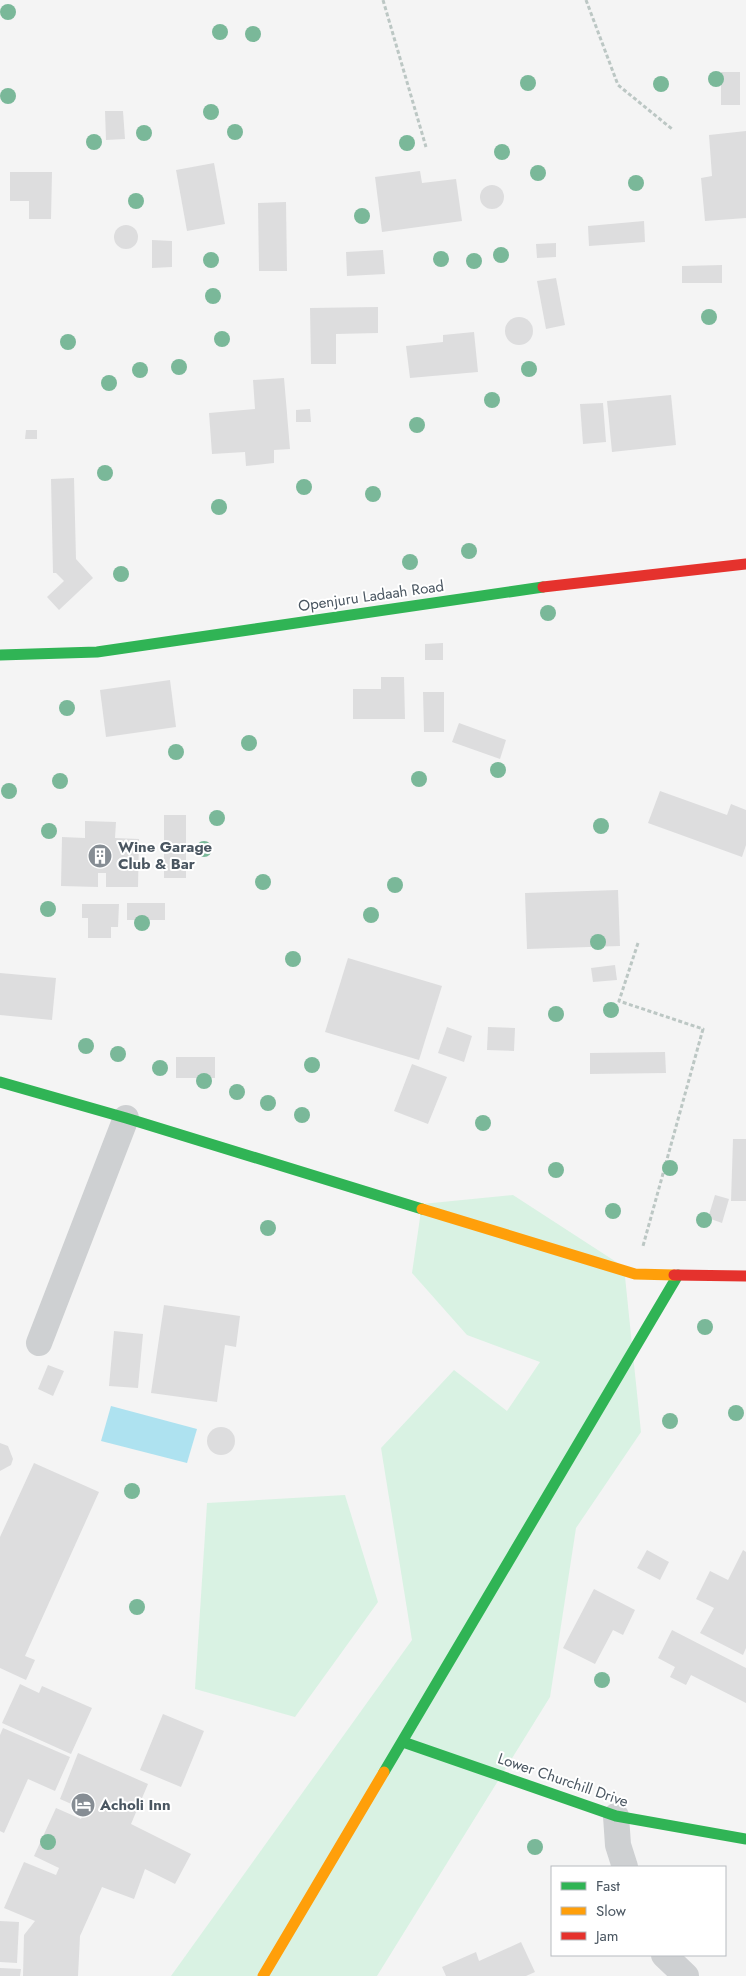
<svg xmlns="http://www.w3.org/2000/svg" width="746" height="1976" viewBox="0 0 746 1976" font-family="Jost,sans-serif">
<rect width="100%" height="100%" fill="#f4f4f4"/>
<g fill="#d9f2e3">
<path d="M513,1195L624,1267L641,1432L576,1528L550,1697L377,1976H171L412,1640L381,1448L454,1370L507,1411L540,1362L467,1335L412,1273L422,1204Z"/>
<path d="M345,1495L378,1602L295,1717L195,1689L207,1503Z"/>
</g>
<path fill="#aee2f0" d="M111,1406L197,1429L187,1463L101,1441Z"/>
<g fill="#ddddde">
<rect x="721" y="72" width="19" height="33"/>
<path d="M105,111H123L125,139L106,140Z"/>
<path d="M746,131V218L705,221L701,178L712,176L709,135Z"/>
<path d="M214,163L225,224L187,231L176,170Z"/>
<path d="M420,171L422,183L456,179L462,221L382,232L375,177Z"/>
<path d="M10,172H52L51,219H29V201H10Z"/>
<circle cx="492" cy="197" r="12"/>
<path d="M286,202L287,271H259L258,203Z"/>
<path d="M644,221L645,242L589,246L588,226Z"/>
<circle cx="126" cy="237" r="12"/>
<path d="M152,240L172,241V267L152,268Z"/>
<path d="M556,243V257L537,258L536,244Z"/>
<path d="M383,250L385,274L347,276L346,252Z"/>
<path d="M722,265V283H682V266Z"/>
<path d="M556,278L565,325L546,329L537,281Z"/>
<path d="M378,307V333L336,334V364H311L310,308Z"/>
<circle cx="519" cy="331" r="14"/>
<path d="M474,332L478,372L410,378L406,346L443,342V335Z"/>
<path d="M284,378L290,449L274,450V463L246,466L245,452L212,454L209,413L255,409L253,380Z"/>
<path d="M671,395L676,445L612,452L607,401Z"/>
<path d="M603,403L606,442L583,444L580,404Z"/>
<path d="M310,409L311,422H296V410Z"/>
<path d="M26,430H37V439H25Z"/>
<path d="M74,478L76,559L93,578L59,610L47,597L64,581L56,573H53L51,479Z"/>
<path d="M443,643V660H425V644Z"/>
<path d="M381,677H404L405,719H353V689H381Z"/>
<path d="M170,680L176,727L106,737L100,690Z"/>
<path d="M423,692H444V732H424Z"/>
<path d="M459,723L506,740L500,759L452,742Z"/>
<path d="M660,791L727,815L731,804L746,810V845L742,857L648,823Z"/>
<rect x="164" y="815" width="22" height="63"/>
<path d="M85,821L116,822L115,838L139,839L138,887H106V873H98V887L61,886L62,837L85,838Z"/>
<path d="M618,890L620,946L527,949L525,893Z"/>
<rect x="127" y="903" width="38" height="17"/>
<path d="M82,904H119L118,927H111V938H88V918H82Z"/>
<path d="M348,958L442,986L419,1060L325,1032Z"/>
<path d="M615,965L617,980L593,982L591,968Z"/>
<path d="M0,973L56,978L52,1020L0,1015Z"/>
<path d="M447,1027L472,1036L464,1062L438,1053Z"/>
<path d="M488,1027L515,1028L514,1051L487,1050Z"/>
<path d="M665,1052L666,1073L590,1074V1053Z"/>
<rect x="176" y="1057" width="39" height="21"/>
<path d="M412,1064L447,1077L428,1124L394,1111Z"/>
<path d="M733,1139H746V1201H731Z"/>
<path d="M715,1195L729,1199L722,1223L708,1218Z"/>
<path d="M164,1305L240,1316L236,1347L225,1345L217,1402L151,1393Z"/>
<path d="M114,1331L143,1334L138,1388L109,1386Z"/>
<path d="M48,1365L64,1371L53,1396L38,1389Z"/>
<circle cx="221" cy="1441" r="14"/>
<path d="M0,1443L8,1446L13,1459L11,1465L0,1471Z"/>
<path d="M34,1463L99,1492L25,1656L35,1660L26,1680L0,1668V1537Z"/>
<path d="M647,1550L669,1562L660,1580L637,1568Z"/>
<path d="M743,1550L746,1552V1648L743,1655L700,1633L714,1608L696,1599L710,1571L728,1580Z"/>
<path d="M594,1589L635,1610L623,1635L613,1630L595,1664L563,1648Z"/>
<path d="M672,1630L746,1668V1703L691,1675L686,1685L670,1677L675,1667L658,1658Z"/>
<path d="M20,1684L39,1693L42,1686L92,1708L71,1754L2,1723Z"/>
<path d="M163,1714L204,1731L181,1787L140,1770Z"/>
<path d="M3,1728L70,1757L55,1791L28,1779L4,1833L0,1831V1735Z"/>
<path d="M78,1753L148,1784L131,1824L191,1854L175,1884L145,1869L134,1899L102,1887L80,1936L78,1976H23L24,1935L35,1921L4,1908L24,1862L56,1875L59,1868L34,1856L56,1808L81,1819L85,1810L60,1799Z"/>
<path d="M0,1921L19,1922L17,1963L0,1962Z"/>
<path d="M521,1942L535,1972L526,1976H446L442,1967L476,1952L479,1961Z"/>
<path d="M0,1968L21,1969L20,1976H0Z"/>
</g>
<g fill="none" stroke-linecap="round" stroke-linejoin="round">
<g stroke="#bcc7c4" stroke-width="3" stroke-dasharray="4 2.5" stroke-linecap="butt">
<path d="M383,0L426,147"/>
<path d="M586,0L618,85L672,129"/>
<path d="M638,943L619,1001L703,1029L643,1246"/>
</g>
<g stroke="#ced0d2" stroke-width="26">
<path d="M39,1343L126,1118"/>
<path d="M616,1816L618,1845L625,1867"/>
<path d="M664,1955L686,1976"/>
</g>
<g stroke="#30b455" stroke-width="11">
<path d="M0,655L97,652L543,587"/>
<path d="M0,1082L126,1118L422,1209"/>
<path d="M403,1742L616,1816L746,1839"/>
<path d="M384,1772L678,1275"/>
</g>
<g stroke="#ff9f0a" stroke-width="11">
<path d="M422,1209L635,1274L674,1275"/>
<path d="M263,1976L384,1772"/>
</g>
<g stroke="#e5322d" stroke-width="11">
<path d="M543,587L746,564"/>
<path d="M674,1275L746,1276"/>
</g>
</g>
<g fill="#7ab899">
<circle cx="8" cy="12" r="8"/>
<circle cx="220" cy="32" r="8"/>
<circle cx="253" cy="34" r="8"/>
<circle cx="716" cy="79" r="8"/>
<circle cx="528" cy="83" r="8"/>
<circle cx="661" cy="84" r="8"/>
<circle cx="8" cy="96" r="8"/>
<circle cx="211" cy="112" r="8"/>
<circle cx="235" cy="132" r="8"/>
<circle cx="144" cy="133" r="8"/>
<circle cx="94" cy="142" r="8"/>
<circle cx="407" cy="143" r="8"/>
<circle cx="502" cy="152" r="8"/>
<circle cx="538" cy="173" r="8"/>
<circle cx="636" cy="183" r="8"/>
<circle cx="136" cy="201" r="8"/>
<circle cx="362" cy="216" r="8"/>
<circle cx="501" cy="255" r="8"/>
<circle cx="441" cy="259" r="8"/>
<circle cx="211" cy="260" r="8"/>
<circle cx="474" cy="261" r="8"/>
<circle cx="213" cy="296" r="8"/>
<circle cx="709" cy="317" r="8"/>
<circle cx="222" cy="339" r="8"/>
<circle cx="68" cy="342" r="8"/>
<circle cx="179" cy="367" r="8"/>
<circle cx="529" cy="369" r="8"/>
<circle cx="140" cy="370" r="8"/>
<circle cx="109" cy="383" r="8"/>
<circle cx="492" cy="400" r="8"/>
<circle cx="417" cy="425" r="8"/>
<circle cx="105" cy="473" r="8"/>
<circle cx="304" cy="487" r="8"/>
<circle cx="373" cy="494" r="8"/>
<circle cx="219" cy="507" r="8"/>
<circle cx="469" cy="551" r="8"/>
<circle cx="410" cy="562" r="8"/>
<circle cx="121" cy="574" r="8"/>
<circle cx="548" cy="613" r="8"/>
<circle cx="67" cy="708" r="8"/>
<circle cx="249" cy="743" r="8"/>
<circle cx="176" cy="752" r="8"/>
<circle cx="498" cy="770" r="8"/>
<circle cx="419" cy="779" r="8"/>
<circle cx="60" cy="781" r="8"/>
<circle cx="9" cy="791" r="8"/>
<circle cx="217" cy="818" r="8"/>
<circle cx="601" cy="826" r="8"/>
<circle cx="49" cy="831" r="8"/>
<circle cx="204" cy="849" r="8"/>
<circle cx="263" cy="882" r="8"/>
<circle cx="395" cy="885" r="8"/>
<circle cx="48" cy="909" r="8"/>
<circle cx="371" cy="915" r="8"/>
<circle cx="142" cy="923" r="8"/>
<circle cx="598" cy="942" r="8"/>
<circle cx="293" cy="959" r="8"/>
<circle cx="611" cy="1010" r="8"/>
<circle cx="556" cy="1014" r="8"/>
<circle cx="86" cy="1046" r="8"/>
<circle cx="118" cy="1054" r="8"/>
<circle cx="312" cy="1065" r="8"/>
<circle cx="160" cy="1068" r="8"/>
<circle cx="204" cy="1081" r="8"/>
<circle cx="237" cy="1092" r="8"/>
<circle cx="268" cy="1103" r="8"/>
<circle cx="302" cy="1115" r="8"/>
<circle cx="483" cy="1123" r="8"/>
<circle cx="670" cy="1168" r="8"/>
<circle cx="556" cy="1170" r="8"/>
<circle cx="613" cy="1211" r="8"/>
<circle cx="704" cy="1220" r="8"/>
<circle cx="268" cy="1228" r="8"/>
<circle cx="705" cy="1327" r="8"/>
<circle cx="736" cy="1413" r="8"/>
<circle cx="670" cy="1421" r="8"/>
<circle cx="132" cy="1491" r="8"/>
<circle cx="137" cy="1607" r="8"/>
<circle cx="602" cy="1680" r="8"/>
<circle cx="48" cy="1842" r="8"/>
<circle cx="535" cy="1847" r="8"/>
</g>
<defs>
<symbol id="building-disc" viewBox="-11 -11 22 22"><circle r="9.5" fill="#868d94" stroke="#fff"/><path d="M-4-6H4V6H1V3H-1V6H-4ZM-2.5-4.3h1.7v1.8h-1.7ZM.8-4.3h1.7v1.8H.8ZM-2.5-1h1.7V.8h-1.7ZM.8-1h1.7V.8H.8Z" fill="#fff"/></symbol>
<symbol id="hotel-disc" viewBox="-11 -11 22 22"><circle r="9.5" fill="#868d94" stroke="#fff"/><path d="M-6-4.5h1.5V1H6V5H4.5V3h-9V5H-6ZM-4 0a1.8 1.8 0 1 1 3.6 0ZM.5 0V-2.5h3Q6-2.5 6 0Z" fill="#fff"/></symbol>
</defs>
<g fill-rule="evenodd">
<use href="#building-disc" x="86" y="842" width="28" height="28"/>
<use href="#hotel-disc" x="69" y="1791" width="28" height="28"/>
</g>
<g text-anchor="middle" stroke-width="4" stroke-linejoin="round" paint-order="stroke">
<g font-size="15" fill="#4a5661" stroke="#fff">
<text transform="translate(371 596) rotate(-8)" y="5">Openjuru Ladaah Road</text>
<text transform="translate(563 1780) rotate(19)" y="5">Lower Churchill Drive</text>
</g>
<g font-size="15" font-weight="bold" fill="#4a5661" stroke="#fff" text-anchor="start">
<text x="118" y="852">Wine Garage<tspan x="118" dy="17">Club &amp; Bar</tspan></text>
<text x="100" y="1810">Acholi Inn</text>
</g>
</g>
<rect x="551" y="1866" width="175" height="90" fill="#ffffff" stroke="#b7bbc0"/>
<rect x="561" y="1882" width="25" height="8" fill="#30b455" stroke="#b7bbc0"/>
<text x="596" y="1891" font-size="15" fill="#4a5661">Fast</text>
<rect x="561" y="1907" width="25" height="8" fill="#ff9f0a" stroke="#b7bbc0"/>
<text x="596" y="1916" font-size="15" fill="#4a5661">Slow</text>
<rect x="561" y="1932" width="25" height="8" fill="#e5322d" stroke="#b7bbc0"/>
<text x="596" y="1941" font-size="15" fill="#4a5661">Jam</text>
</svg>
